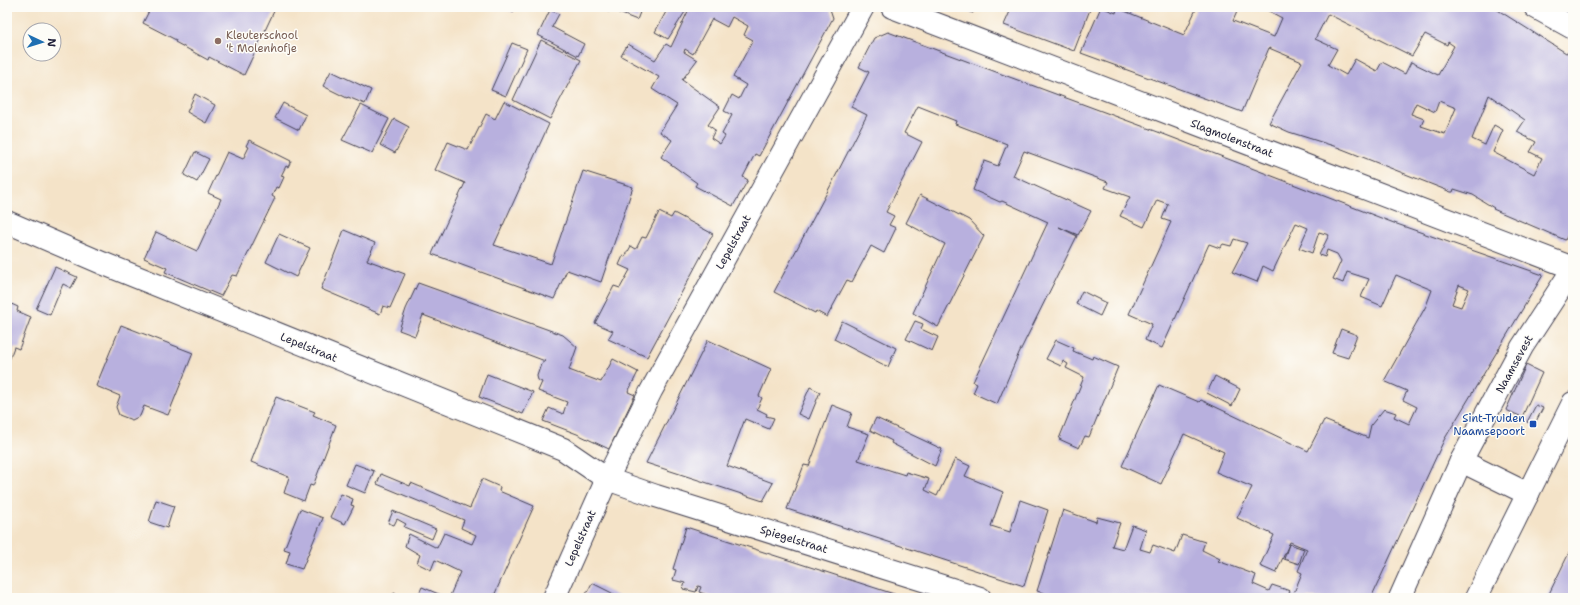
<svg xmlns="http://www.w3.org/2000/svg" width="1580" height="605" viewBox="0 0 1580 605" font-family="'Shantell Sans',sans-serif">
<rect width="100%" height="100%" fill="#fdfcf7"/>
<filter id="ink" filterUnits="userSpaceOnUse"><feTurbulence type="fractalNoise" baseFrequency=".025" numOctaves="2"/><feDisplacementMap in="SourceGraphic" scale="8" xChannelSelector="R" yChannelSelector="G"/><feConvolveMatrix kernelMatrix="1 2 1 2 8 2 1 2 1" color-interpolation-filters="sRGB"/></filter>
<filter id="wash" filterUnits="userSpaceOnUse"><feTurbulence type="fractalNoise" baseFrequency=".012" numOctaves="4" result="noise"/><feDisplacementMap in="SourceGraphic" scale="16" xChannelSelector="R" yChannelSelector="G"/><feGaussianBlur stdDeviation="0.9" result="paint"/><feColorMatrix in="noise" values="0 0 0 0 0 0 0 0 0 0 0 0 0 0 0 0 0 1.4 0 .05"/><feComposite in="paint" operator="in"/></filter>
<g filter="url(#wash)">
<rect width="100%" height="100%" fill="#f4e3c8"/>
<g id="blocks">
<g fill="#b8b0de" fill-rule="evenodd">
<path d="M151,7H276L244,75L209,57L208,60L175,42L176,40L143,23Z"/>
<path d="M499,7H516L513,12Z"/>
<path d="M597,7H642L637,20L609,9V12Z"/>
<path d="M660,7H688L668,39L655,32L667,10Z"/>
<path d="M690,7H824L830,9L833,18L759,156L755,154L743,177L748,180L733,206L695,186L697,183L661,157L672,140L660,132L677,105L652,89L659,77L621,56L628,44L655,60L666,44L671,47ZM732,17L748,26L744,35L753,40L733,77L746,85L739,99L732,95L724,111L732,115L722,134L725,136L720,144L711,138L715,130L708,125L720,107L682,80L697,60L684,52L685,49L693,54L712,19L727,27Z"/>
<path d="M956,7H974L973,13Z"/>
<path d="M1012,7H1091L1074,51L1004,25Z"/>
<path d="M1101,7L1116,13L1117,8L1184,35L1197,7H1239L1233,21L1274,37L1282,18L1261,7H1493L1566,53L1569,52L1573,59V225L1565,240L1493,209L1494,208L1473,195L1454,189L1453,192H1451L1337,147L1289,132L1269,123L1302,62L1269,48L1242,112L1081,53ZM1328,14L1412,56L1425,34L1447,45L1448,42L1454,46L1438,75L1411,62L1405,74L1382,62L1377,71L1355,59L1346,75L1328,65L1337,49L1315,39ZM1489,95L1525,120L1517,132L1536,142L1530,152L1542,158L1534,174L1493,152L1503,130L1494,125L1485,145L1472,139ZM1439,101L1456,108L1445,134L1421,126L1424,119L1411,114L1416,103L1435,112Z"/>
<path d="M550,10L559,14L552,27L584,44L578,56L538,35Z"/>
<path d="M888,32L1158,132L1394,223L1543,275L1444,440L1371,598H1060L1037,591L1063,510L1096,522L1097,517L1120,523L1112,546L1123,549L1132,525L1146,530L1140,549L1150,552L1153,545L1175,553L1182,535L1205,542L1202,550L1220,559L1218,561L1256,575L1253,584L1269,591L1272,585L1290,591L1289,593L1293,595L1302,573L1298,571L1307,549L1290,542L1276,573L1260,566L1274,535L1237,518L1252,487L1216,472L1224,452L1184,434L1161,484L1122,466L1159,385L1199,402L1201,400L1308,451L1324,420L1368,438L1371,425L1384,409L1396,413L1394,417L1409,424L1417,407L1403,400L1407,391L1384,381L1426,306L1432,290L1396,275L1382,306L1361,297L1369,279L1347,272L1343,283L1333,279L1341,261L1337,254L1327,250L1325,257L1319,255L1329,235L1319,232L1312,253L1299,248L1308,228L1296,223L1273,271L1263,266L1257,282L1232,272L1247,243L1234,239L1231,246L1223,244L1220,248L1209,244L1162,348L1145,340L1152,324L1129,314L1171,222L1162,219L1168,204L1157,200L1144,227L1120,216L1130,197L1105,188L1108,182L1024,151L1013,176L1091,211L1078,235L1059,227L1077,236L1019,353L997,404L973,393L977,384L973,382L1048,222L1002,201L1000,202L973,190L984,161L998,166L1007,144L955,124L956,121L918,106L904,133L922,142L886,212L894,216L889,225L896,228L884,253L871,246L852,282L847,280L827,317L816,311L815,313L774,292L832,183L867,115L851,107L869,72L859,67L874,38ZM1459,285L1469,289L1461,307L1452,304Z"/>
<path d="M541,40L581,60L550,119L513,100Z"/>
<path d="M512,43L527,49L506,96L491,90Z"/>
<path d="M331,71L371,90L365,104L348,97L347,98L323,86Z"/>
<path d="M195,94L215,105L206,123L187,112Z"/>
<path d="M504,101L549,124L494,245L551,264L583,171L633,187L601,282L567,270L554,299L432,254L465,183L435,170L448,142L468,150L486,114L495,119Z"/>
<path d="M283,103L306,115L299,130L275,118Z"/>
<path d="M361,105L389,119L372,153L342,140Z"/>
<path d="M394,119L409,127L395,153L380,145Z"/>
<path d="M249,140L291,161L288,167L286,166L281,176L284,177L279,188L276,187L272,196L275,198L237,276L232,275L221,296L165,272L167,268L144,258L156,232L197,251L221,199L208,193L227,152L243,159L249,147L246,146Z"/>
<path d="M195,152L209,159L197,182L184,175Z"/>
<path d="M920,195L969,220L984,236L938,327L913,313L945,244L906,223Z"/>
<path d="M659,212L671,218L674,213L713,234L647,357L608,339L613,331L595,323L614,286L620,288L630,270L619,265L623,256L625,257L631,246L636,249L642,237L646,238Z"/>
<path d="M344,230L375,243L367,260L405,274L390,308L383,306L380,314L321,289Z"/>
<path d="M279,234L310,248L296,277L266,262Z"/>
<path d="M55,267L77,277L71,288L63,284L50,315L36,309Z"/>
<path d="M418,283L563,335L577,347L569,370L601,382L613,359L638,372L628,392L635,395L609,449L577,434L543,421L549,408L563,414L567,402L538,391L542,382L538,380L537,376L541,364L545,361L423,315L415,336L399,330L406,309Z"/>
<path d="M1082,291L1106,303L1100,316L1076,304Z"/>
<path d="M7,302L18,307L17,311L31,317L19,349L14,347L7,366Z"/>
<path d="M842,321L896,348L888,367L834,339Z"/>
<path d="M915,321L923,324L921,329L938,337L932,351L906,339Z"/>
<path d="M121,325L193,353L168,415L144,406L140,416L132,420L119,415L116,407L120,396L96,386Z"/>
<path d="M1341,329L1357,335L1348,358L1332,353Z"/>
<path d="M708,340L771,369L759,396L762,398L757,409L767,414L766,416L774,418L769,429L745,419L727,466L773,483L763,501L646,463Z"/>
<path d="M1056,340L1074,348L1073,351L1092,359L1093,356L1118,367L1089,437L1085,436L1079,448L1059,439L1084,377L1066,368L1068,364L1063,361L1061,366L1046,359Z"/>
<path d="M1526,365L1542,373L1522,417L1506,410Z"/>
<path d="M487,374L533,392L523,414L479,397Z"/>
<path d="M1215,376L1240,389L1232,406L1207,393Z"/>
<path d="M810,387L820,392L809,419L798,414Z"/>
<path d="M276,397L315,412L313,415L336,425L313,486L310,485L304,501L284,493L289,477L251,462Z"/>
<path d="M832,405L852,413L847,427L869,434L858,460L905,475L906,472L929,479L925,490L937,496L955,459L970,466L965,476L1003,492L991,526L1010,532L1020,500L1048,510L1024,586L787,509L804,465L809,466Z"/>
<path d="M1536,405L1543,408L1534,425L1527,422Z"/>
<path d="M876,418L942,449L935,466L891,443L892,441L870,430Z"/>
<path d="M355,464L374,471L365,493L346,485Z"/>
<path d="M381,474L410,486L411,483L470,508L482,479L500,487L499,491L534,506L493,598H449L460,572L435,560L431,570L417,563L420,555L405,546L409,534L437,548L444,533L472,544L476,535L461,528L464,520L377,484Z"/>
<path d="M341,494L353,499L351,505L354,506L345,524L330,517Z"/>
<path d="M156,500L174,506L167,528L149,522Z"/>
<path d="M300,509L323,518L302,569L286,564L290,551L284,549Z"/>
<path d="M393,511L436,529L432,539L404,527L406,524L397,519L394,525L388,523Z"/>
<path d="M686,527L894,594L906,598H715L699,592L701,587L698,586L696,592L683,589L685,583L673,580L676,570L673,569Z"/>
<path d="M1289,544L1304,549L1299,564L1284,559Z"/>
<path d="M1573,545V598H1547L1565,561Z"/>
<path d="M592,583L622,598H584Z"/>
<path d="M422,587L448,598H417Z"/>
<path d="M394,593L401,597L404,598H392Z"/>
</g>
</g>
</g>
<g filter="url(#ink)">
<use href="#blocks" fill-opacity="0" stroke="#423f50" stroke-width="1"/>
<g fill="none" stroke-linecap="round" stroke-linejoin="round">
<defs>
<g id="street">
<path d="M892,7L1573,268"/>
<path d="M1535,7L1573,28"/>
<path d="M7,222L102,263L563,449L607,479L656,496L980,598"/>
<path d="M1461,461L1528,494"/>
<path d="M554,598L607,479L651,391L863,7"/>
<path d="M1400,598L1461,461L1522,347L1573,269"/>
</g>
<path id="secondary" d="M1476,598L1573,403"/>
</defs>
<use href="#street" stroke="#423f50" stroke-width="24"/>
<use href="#secondary" stroke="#423f50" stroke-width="24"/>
<use href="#street" stroke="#fff" stroke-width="22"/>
<use href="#secondary" stroke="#fff" stroke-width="22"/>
</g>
</g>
<circle fill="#8d6e63" stroke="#fdfcf7" stroke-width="1.5" cx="218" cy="41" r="4"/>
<rect fill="#1a4fb4" stroke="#fdfcf7" stroke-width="1.5" x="1529" y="420" width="8" height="8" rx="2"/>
<g text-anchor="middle" stroke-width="3" stroke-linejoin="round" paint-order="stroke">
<g font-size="11" fill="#785e54" stroke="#fdfcf7" text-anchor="start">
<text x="226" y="39">Kleuterschool<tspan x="226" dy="13">'t Molenhofje</tspan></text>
</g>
<g font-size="11" fill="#22223b" stroke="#fdfcf7">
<text transform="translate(1232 138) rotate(21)" y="4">Slagmolenstraat</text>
<text transform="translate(733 242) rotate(-61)" y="4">Lepelstraat</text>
<text transform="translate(309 347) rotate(22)" y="4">Lepelstraat</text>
<text transform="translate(1514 364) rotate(-61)" y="4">Naamsevest</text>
<text transform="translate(580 538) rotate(-66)" y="4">Lepelstraat</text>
<text transform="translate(794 539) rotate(17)" y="4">Spiegelstraat</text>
</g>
<g font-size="11" fill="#164399" stroke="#fdfcf7" text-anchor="end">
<text x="1525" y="422">Sint-Truiden<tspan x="1525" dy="13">Naamsepoort</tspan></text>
</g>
</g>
<rect width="1580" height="605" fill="none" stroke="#fdfcf7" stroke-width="24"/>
<g transform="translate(42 42) rotate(94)"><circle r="19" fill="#fdfcf7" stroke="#a5a5ac"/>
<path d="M0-3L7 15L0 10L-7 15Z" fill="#1f6fb2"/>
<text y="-6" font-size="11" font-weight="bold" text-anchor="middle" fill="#22223b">N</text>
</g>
</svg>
